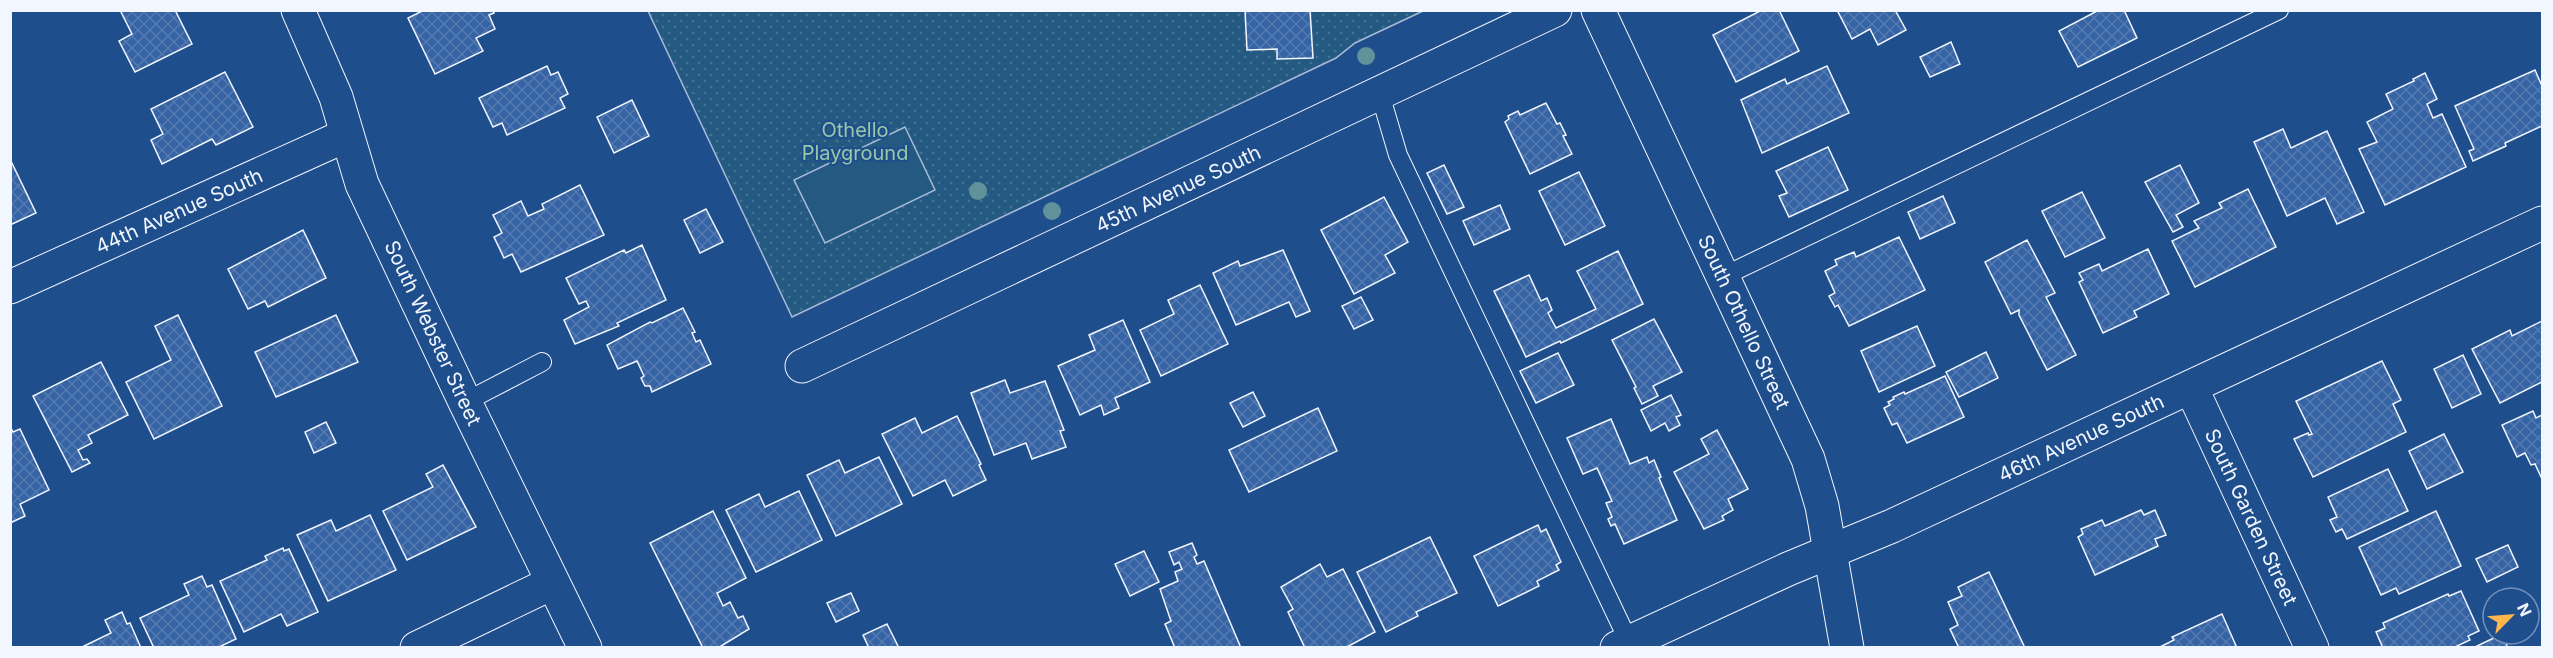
<svg xmlns="http://www.w3.org/2000/svg" width="2553" height="658" viewBox="0 0 2553 658" font-family="Inter,sans-serif">
<defs>
<pattern id="grass-dots" width="8" height="8" patternUnits="userSpaceOnUse" patternTransform="scale(1.5)"><rect width="8" height="8" fill="#245a82"/><path d="M2 2h.1M6 6h.1" fill="none" stroke="#447295" stroke-width="1.8" stroke-linecap="round"/></pattern>
<pattern id="building-cross-hatch" width="8" height="8" patternUnits="userSpaceOnUse" patternTransform="scale(1.5)"><rect width="8" height="8" fill="#3563a3"/><path d="M0 0l8 8M0 8l8-8" fill="none" stroke="#537ab1"/></pattern>
</defs>
<rect width="100%" height="100%" fill="#1f4e8c"/>
<path fill="url(#grass-dots)" stroke="#a8bbd7" stroke-width="1.5" d="M648,11H1423L1355,43L1336,58L792,317Z"/>
<path fill="#245a82" stroke="#a8bbd7" stroke-width="1.5" d="M905,127L935,190L825,243L794,180Z"/>
<g fill="url(#building-cross-hatch)" stroke="#f2f6ff" stroke-width="1.5">
<path d="M120,10H175L192,44L135,72L119,41L132,34Z"/>
<path d="M424,10H493L494,13L489,15L495,29L476,38L483,51L435,74L408,18Z"/>
<path d="M1245,10H1310L1313,58L1277,59V49L1247,50Z"/>
<path d="M1762,10H1779L1799,51L1736,82L1713,35Z"/>
<path d="M1837,10H1895L1906,30L1878,45L1870,29L1852,39Z"/>
<path d="M2099,10H2124L2137,38L2078,67L2059,31Z"/>
<path d="M1951,42L1960,64L1930,77L1920,57Z"/>
<path d="M547,66L551,75L558,72L568,94L560,98L565,108L507,135L502,123L493,127L479,98Z"/>
<path d="M1827,66L1849,113L1762,153L1741,100L1785,79L1787,84Z"/>
<path d="M2535,70L2542,86V126L2505,143L2506,146L2473,161L2469,151L2474,149L2455,106Z"/>
<path d="M225,72L253,127L216,145L212,139L162,164L151,140L163,134L151,109Z"/>
<path d="M2425,73L2437,99L2427,104L2433,118L2442,114L2466,167L2385,205L2359,149L2377,142L2367,122L2393,109L2386,94L2414,81L2413,79Z"/>
<path d="M632,100L649,136L614,153L597,117Z"/>
<path d="M1546,103L1557,124L1560,123L1566,135L1563,136L1572,154L1530,174L1505,122L1509,119L1508,116L1518,111L1520,115Z"/>
<path d="M2283,129L2291,148L2327,131L2364,212L2337,224L2325,198L2287,216L2254,142Z"/>
<path d="M1828,147L1848,190L1789,217L1779,196L1787,193L1776,171Z"/>
<path d="M10,159L36,213L10,225Z"/>
<path d="M1444,165L1464,207L1447,214L1427,173Z"/>
<path d="M2180,165L2199,203L2176,215L2183,227L2173,232L2145,182Z"/>
<path d="M1579,172L1605,226L1565,245L1539,191Z"/>
<path d="M580,185L604,235L521,272L512,254L504,258L494,237L502,233L493,215L521,201L528,216L544,209L542,204Z"/>
<path d="M2248,189L2276,247L2195,287L2172,241L2199,228L2194,221L2222,208L2219,203Z"/>
<path d="M2082,192L2105,238L2065,257L2042,211Z"/>
<path d="M1943,196L1955,223L1920,239L1908,212Z"/>
<path d="M1384,197L1408,242L1385,255L1395,273L1354,294L1321,230Z"/>
<path d="M1500,205L1510,229L1474,245L1463,221Z"/>
<path d="M706,209L723,242L700,253L684,220Z"/>
<path d="M303,230L326,278L268,307L265,301L248,309L228,269Z"/>
<path d="M1899,237L1925,290L1849,326L1838,305L1835,307L1829,296L1835,293L1825,271L1837,265L1835,260L1854,252L1856,257Z"/>
<path d="M2027,240L2055,293L2046,297L2076,355L2047,370L2019,315V310L2011,314L1985,262Z"/>
<path d="M642,245L666,300L617,323L619,326L575,344L564,320L589,307L586,301L579,304L566,278L624,250L626,253Z"/>
<path d="M2148,249L2169,294L2134,311L2137,317L2103,333L2079,282L2083,280L2079,273L2099,264L2102,271Z"/>
<path d="M1283,250L1310,311L1296,317L1289,302L1236,325L1213,273L1238,261L1240,266Z"/>
<path d="M1618,251L1643,304L1561,343L1560,341L1526,357L1494,291L1529,275L1541,301L1547,298L1552,310L1548,313L1556,328L1596,309L1577,271Z"/>
<path d="M1200,285L1228,344L1161,376L1140,330L1174,314L1168,300Z"/>
<path d="M1361,297L1373,320L1354,329L1342,306Z"/>
<path d="M683,308L695,332L692,333L696,342L700,340L711,364L652,392L650,386H645L641,378L644,376L637,361L618,369L607,345L650,322L652,323Z"/>
<path d="M178,315L222,406L154,439L126,382L171,360L155,326Z"/>
<path d="M336,315L358,362L276,397L255,352Z"/>
<path d="M1654,319L1682,372L1653,386L1658,396L1642,404L1634,388L1636,387L1612,340Z"/>
<path d="M1123,320L1150,382L1115,398L1119,408L1104,415L1101,405L1080,415L1058,366L1095,350L1089,335Z"/>
<path d="M2542,321V382L2500,403L2472,349L2510,330L2512,336Z"/>
<path d="M1917,326L1935,366L1879,392L1861,351Z"/>
<path d="M1986,352L1998,378L1959,397L1946,372Z"/>
<path d="M1558,353L1574,385L1536,403L1520,371Z"/>
<path d="M2463,355L2481,394L2452,408L2434,369Z"/>
<path d="M2382,361L2401,400L2393,404L2406,432L2313,477L2294,439L2308,433L2309,435L2312,434L2296,401Z"/>
<path d="M101,362L128,415L88,435L92,443L78,450L83,460L87,459L90,463L72,472L33,396Z"/>
<path d="M1945,376L1964,417L1907,443L1897,423L1892,425L1884,408L1890,405L1888,402L1894,399L1893,397L1904,392L1905,394Z"/>
<path d="M1005,380L1010,393L1045,381L1064,430L1060,431L1066,447L1032,459L1026,443L994,455L971,393Z"/>
<path d="M1253,392L1265,416L1243,427L1230,403Z"/>
<path d="M1671,395L1681,415L1676,417L1680,425L1669,431L1665,423L1651,431L1641,410Z"/>
<path d="M1318,408L1337,451L1249,492L1229,450Z"/>
<path d="M2533,411L2536,418L2542,415V479L2535,464L2531,465L2525,453L2517,457L2502,425Z"/>
<path d="M957,416L981,464L979,465L986,480L953,496L945,480L913,496L882,434L915,418L922,433Z"/>
<path d="M1611,419L1630,464L1647,457L1649,463L1654,460L1661,477L1659,478L1677,520L1624,544L1615,524L1611,526L1608,519L1612,517L1606,503L1612,501L1597,468L1583,474L1567,438Z"/>
<path d="M326,422L336,443L314,453L305,432Z"/>
<path d="M10,426L13,432L20,429L49,490L20,504L25,516L10,523Z"/>
<path d="M1717,430L1748,489L1728,499L1733,510L1722,516L1724,520L1704,529L1674,472L1709,454L1701,439Z"/>
<path d="M2444,434L2463,472L2427,489L2409,451Z"/>
<path d="M879,457L902,504L836,536L807,475L839,460L845,473Z"/>
<path d="M443,465L476,527L407,560L383,511L433,487L426,474Z"/>
<path d="M2388,469L2408,511L2347,539L2342,529L2336,532L2330,520L2337,517L2328,497Z"/>
<path d="M799,491L822,540L756,572L726,510L759,494L765,507Z"/>
<path d="M2141,510L2144,515L2155,510L2166,535L2155,539L2158,546L2095,575L2078,537L2083,534L2081,529L2102,520L2105,526Z"/>
<path d="M713,511L746,578L717,593L723,606L730,602L738,618L743,616L749,629L718,648H703L650,543Z"/>
<path d="M2436,511L2461,566L2399,594L2396,588L2381,595L2359,547Z"/>
<path d="M370,515L396,570L328,601L297,535L331,520L336,531Z"/>
<path d="M1538,525L1541,532L1546,529L1561,562L1556,565L1559,570L1537,581L1539,586L1498,606L1474,556Z"/>
<path d="M1430,537L1457,593L1416,612L1418,616L1386,632L1357,572Z"/>
<path d="M1192,543L1197,555L1194,557L1197,564L1204,561L1241,648H1175L1165,624L1171,621L1160,589L1178,581L1175,572L1182,569L1179,562L1174,565L1169,552Z"/>
<path d="M2508,545L2518,567L2487,582L2476,559Z"/>
<path d="M283,548L284,551L289,549L318,612L287,626L281,614L244,632L220,581L267,560L265,556Z"/>
<path d="M1144,551L1159,582L1130,596L1115,564Z"/>
<path d="M1320,564L1327,577L1343,569L1375,632L1345,648H1305L1288,612L1293,609L1281,587Z"/>
<path d="M1989,572L2025,648H1959L1950,629L1958,625L1948,602L1962,596L1958,587Z"/>
<path d="M202,576L207,587L212,585L236,639L217,648H154L140,618L189,595L184,584Z"/>
<path d="M2461,591L2479,631L2468,636L2470,640L2453,648H2383L2376,632L2385,628L2383,623L2448,594L2449,596Z"/>
<path d="M851,593L859,611L836,622L827,603Z"/>
<path d="M122,612L127,624L130,623L141,648H80L111,633L105,620Z"/>
<path d="M2222,614L2237,648H2158L2174,640L2172,637Z"/>
<path d="M887,624L899,648H869L863,635Z"/>
<path d="M2502,634L2508,648H2473Z"/>
</g>
<g fill="none" stroke-linecap="round" stroke-linejoin="round">
<defs>
<g id="lane">
<path d="M1380,94L1398,155L1629,642"/>
<path d="M1722,277L2279,10"/>
<path d="M465,402L542,362"/>
</g>
<g id="street">
<path d="M298,10L336,97L362,184L465,402L585,648"/>
<path d="M10,287L347,135"/>
<path d="M802,366L1555,10"/>
<path d="M2191,387L2312,648"/>
<path d="M417,648L552,583"/>
<path d="M1617,648L1788,569L1892,526L2542,223"/>
</g>
<path id="secondary" d="M1598,10L1808,459L1822,506L1847,648"/>
</defs>
<use href="#lane" stroke="#f2f6ff" stroke-width="20"/>
<use href="#street" stroke="#f2f6ff" stroke-width="35"/>
<use href="#secondary" stroke="#f2f6ff" stroke-width="35"/>
<use href="#lane" stroke="#1f4e8c" stroke-width="18"/>
<use href="#street" stroke="#1f4e8c" stroke-width="33"/>
<use href="#secondary" stroke="#1f4e8c" stroke-width="33"/>
</g>
<g fill="#61919a">
<circle cx="1366" cy="56" r="9"/>
<circle cx="978" cy="191" r="9"/>
<circle cx="1052" cy="211" r="9"/>
</g>
<g text-anchor="middle" stroke-width="4.5" stroke-linejoin="round" paint-order="stroke">
<g font-size="20" fill="#97c8a6" stroke="#1f4e8c">
<text x="855" y="137">Othello<tspan x="855" dy="23">Playground</tspan></text>
</g>
<g font-size="20" fill="#f2f6ff" stroke="#1f4e8c">
<text transform="translate(1178 189) rotate(-25)" y="7">45th Avenue South</text>
<text transform="translate(179 211) rotate(-24)" y="7">44th Avenue South</text>
<text transform="translate(1744 322) rotate(65)" y="7">South Othello Street</text>
<text transform="translate(433 333) rotate(65)" y="7">South Webster Street</text>
<text transform="translate(2081 438) rotate(-25)" y="7">46th Avenue South</text>
<text transform="translate(2251 517) rotate(65)" y="7">South Garden Street</text>
</g>
</g>
<rect width="2553" height="658" fill="none" stroke="#f2f6ff" stroke-width="24"/>
<g transform="translate(2511 616) rotate(65)"><circle r="28" fill="#1f4e8c" stroke="#7391ba" stroke-width="1.5"/>
<path d="M0-4.5L10 22L0 15L-10 22Z" fill="#ffb74d"/>
<text y="-9" font-size="16" font-weight="bold" text-anchor="middle" fill="#f2f6ff">N</text>
</g>
</svg>
